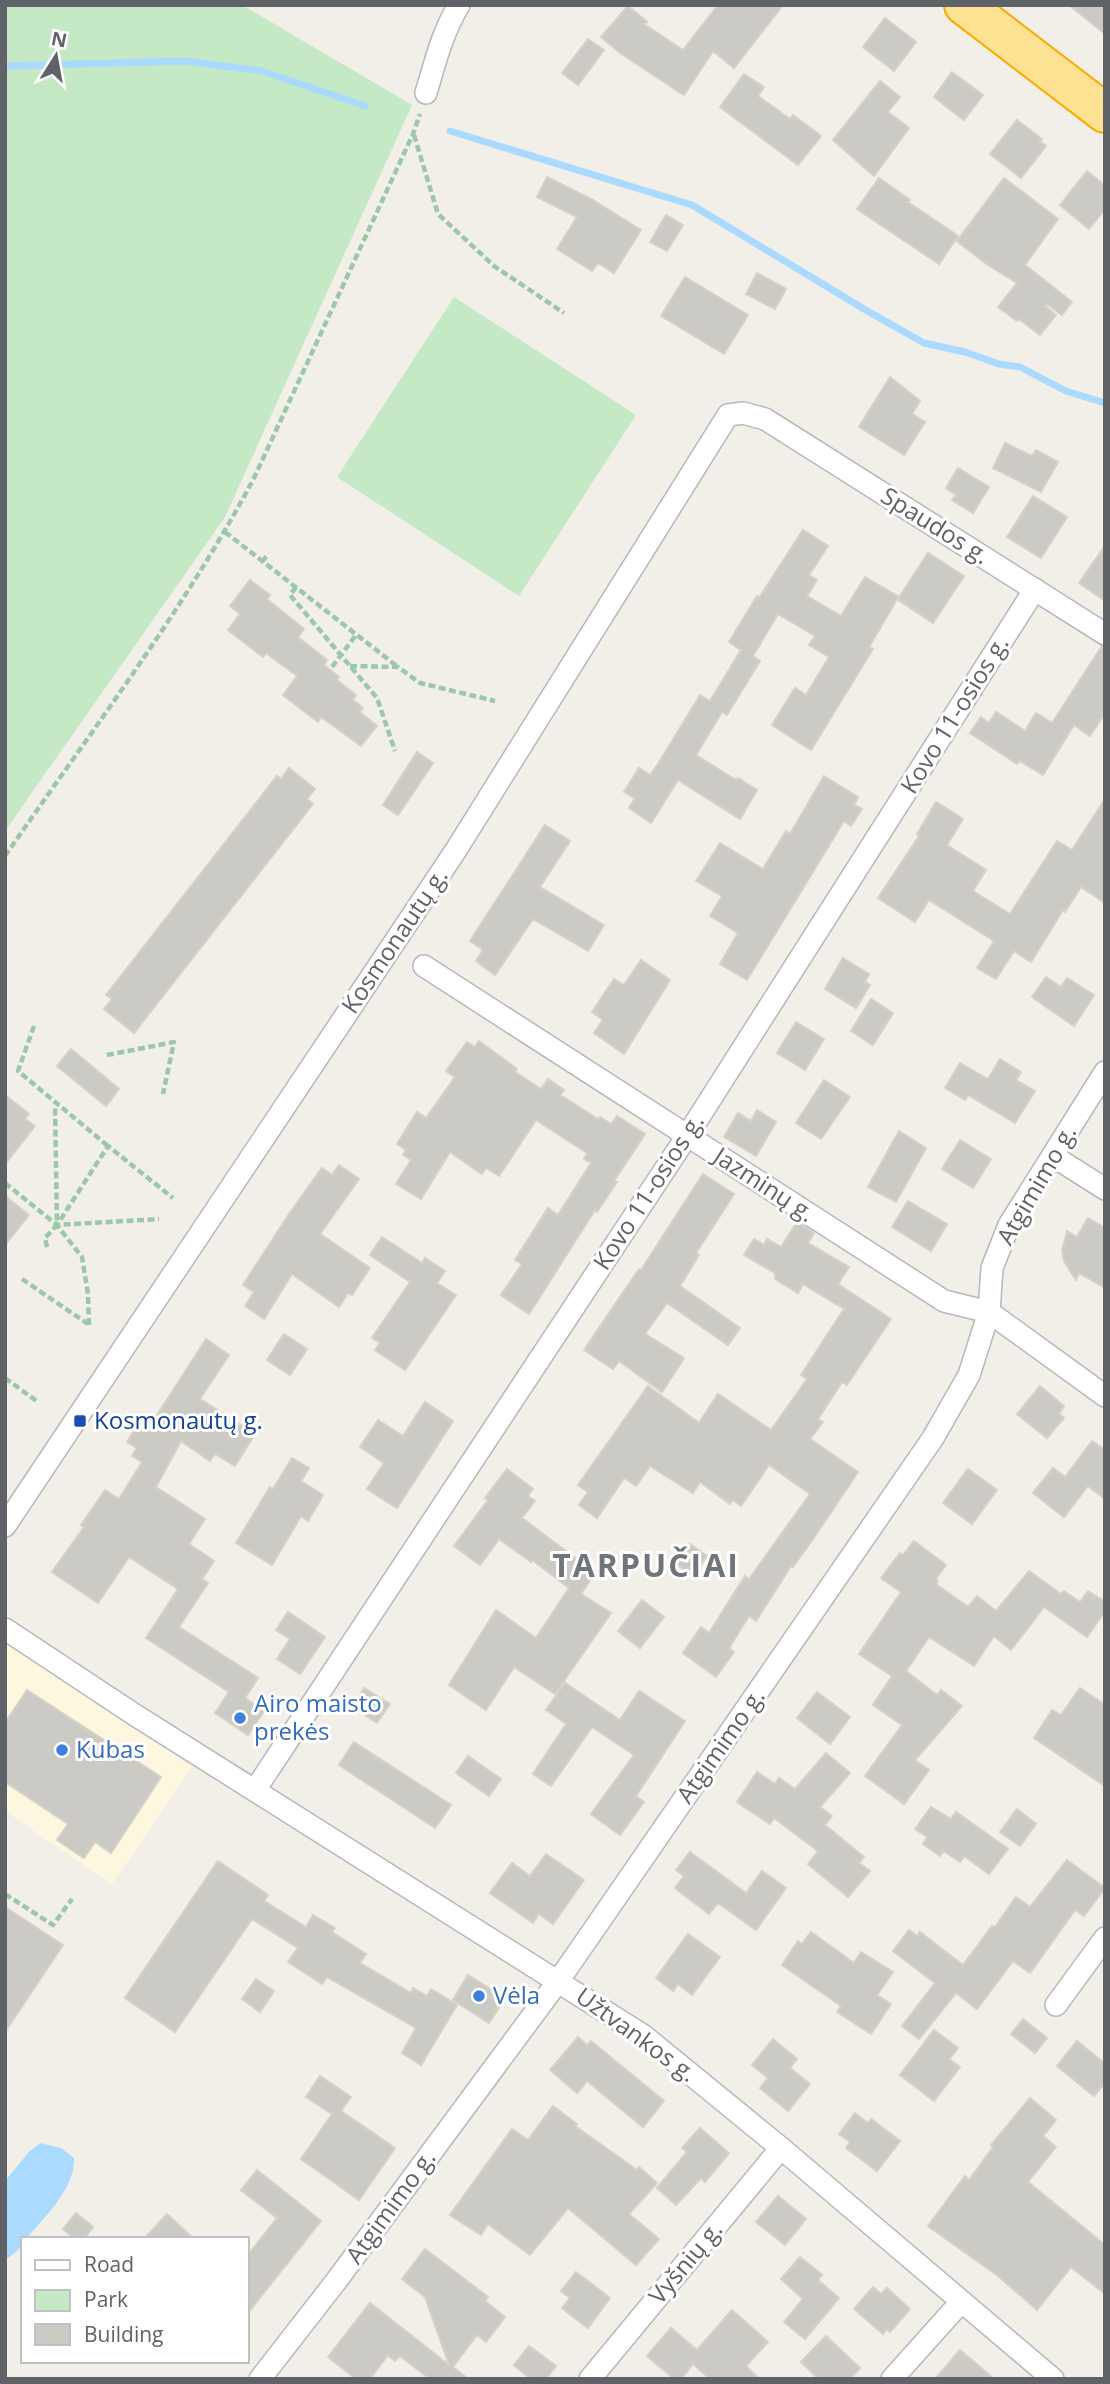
<svg xmlns="http://www.w3.org/2000/svg" width="1110" height="2384" viewBox="0 0 1110 2384" font-family="'Open Sans',sans-serif">
<rect width="100%" height="100%" fill="#f1efe8"/>
<path fill="#fef7e0" d="M5,1640L192,1767L112,1884L5,1811Z"/>
<g fill="#c5e8c5">
<path d="M5,5H242L412,105L225,517L5,831Z"/>
<path d="M454,297L636,415L519,596L337,477Z"/>
</g>
<path fill="#aadaff" d="M40,2143L61,2148L74,2158C75,2189 45,2216 26,2239H23C23,2247 13,2256 5,2259V2181L29,2152Z"/>
<g fill="none" stroke-linecap="round" stroke-linejoin="round">
<g stroke="#aadaff" stroke-width="7">
<path d="M5,66L185,61L262,71L365,106"/>
<path d="M450,131L692,205L864,309L924,343L965,352L999,364L1020,367L1066,391L1105,403"/>
</g>
</g>
<g fill="#cccac5" stroke="#d6d1c6" stroke-width="2">
<path d="M718,5H783L734,68L713,51L684,95L620,53L601,37L628,6L647,22L644,24L683,50Z"/>
<path d="M1069,5H1105V34Z"/>
<path d="M885,18L916,42L894,71L863,47Z"/>
<path d="M588,39L604,50L578,85L562,73Z"/>
<path d="M952,72L983,95L964,120L934,97Z"/>
<path d="M744,74L764,87L758,96L790,119L793,115L821,136L798,165L720,107Z"/>
<path d="M880,81L900,97L888,112L909,128L874,176L833,140Z"/>
<path d="M1017,120L1042,139L1040,141L1046,146L1021,178L990,154Z"/>
<path d="M1087,171L1105,186V209L1089,229L1060,205Z"/>
<path d="M547,177L593,200L641,230L614,273L598,263L592,271L557,249L577,217L537,197Z"/>
<path d="M879,178L910,200L908,202L958,236L939,264L857,209Z"/>
<path d="M1004,178L1058,219L1025,265L1072,302L1062,315L1047,304L1045,306L1056,315L1040,335L1019,319L1017,321L998,307L1017,283L985,263L957,241Z"/>
<path d="M666,215L683,225L667,251L650,242Z"/>
<path d="M757,273L786,289L775,309L746,294Z"/>
<path d="M685,277L748,315L724,354L661,316Z"/>
<path d="M890,377L920,401L912,414L925,422L904,455L859,427Z"/>
<path d="M1005,443L1032,456L1036,450L1058,462L1041,492L993,468Z"/>
<path d="M958,468L989,487L973,513L952,500L956,495L946,488Z"/>
<path d="M1033,496L1067,517L1041,558L1007,537Z"/>
<path d="M803,530L828,546L809,575L817,580L807,596L841,616L865,577L899,597L898,599L928,553L964,576L933,623L897,599L869,647L873,649L811,750L772,725L795,688L806,695L829,657L809,645L815,636L778,614L753,656L760,661L727,715L722,712L696,755L736,780L738,778L757,790L740,819L678,780L651,823L629,808L635,798L624,792L639,768L650,775L658,764L700,695L710,701L741,650L729,642L757,596L759,598Z"/>
<path d="M1105,546V601L1079,583Z"/>
<path d="M250,580L270,595L267,599L304,629L298,637L327,660L324,665L339,677L337,680L356,695L353,700L363,708L360,712L377,726L361,746L321,717L318,722L283,695L297,676L266,653L263,657L228,630L240,614L230,606Z"/>
<path d="M1102,646L1105,647V713L1090,736L1074,725L1043,775L1020,761L1017,764L970,733L981,717L989,723L996,712L1025,731L1036,713L1052,723Z"/>
<path d="M417,752L433,763L398,815L383,805Z"/>
<path d="M289,768L315,789L307,799L313,804L134,1033L104,1009L112,999L106,995L277,776L281,779Z"/>
<path d="M824,776L858,797L854,805L862,809L851,826L844,821L747,980L720,964L738,933L710,916L722,896L696,881L720,843L763,869L786,831L790,834Z"/>
<path d="M1105,799V903L1081,887L1065,912L1063,910L1031,962L1014,951L996,979L977,968L994,941L929,900L915,922L878,898L919,836L917,834L936,802L963,819L947,845L986,870L973,891L1010,914L1057,841L1072,850Z"/>
<path d="M545,825L570,841L540,887L604,925L588,951L533,919L495,975L476,961L483,950L470,941Z"/>
<path d="M843,958L869,974L865,982L870,985L856,1008L825,989Z"/>
<path d="M641,960L670,980L624,1054L594,1033L603,1020L592,1012L614,979L624,985Z"/>
<path d="M1046,977L1061,987L1067,978L1094,995L1074,1026L1032,997Z"/>
<path d="M871,999L893,1013L873,1045L851,1031Z"/>
<path d="M796,1022L824,1039L805,1070L777,1053Z"/>
<path d="M479,1041L517,1069L515,1072L541,1089L548,1079L564,1090L560,1095L598,1119L600,1117L611,1124L617,1116L645,1134L614,1181L617,1182L597,1212L595,1210L529,1314L501,1295L522,1264L515,1260L548,1208L558,1215L591,1163L584,1159L587,1153L536,1120L499,1176L486,1168L482,1174L450,1152L421,1199L396,1184L411,1160L403,1155L406,1150L397,1144L417,1112L426,1118L455,1077L446,1071L467,1042L475,1047Z"/>
<path d="M71,1049L119,1089L106,1106L57,1066Z"/>
<path d="M1000,1059L1021,1072L1016,1080L1035,1091L1015,1123L968,1095L965,1100L945,1088L960,1063L988,1079Z"/>
<path d="M824,1080L850,1097L821,1139L796,1123Z"/>
<path d="M5,1095L29,1114L25,1119L35,1126L5,1164Z"/>
<path d="M757,1110L776,1122L756,1156L724,1137L738,1113L751,1121Z"/>
<path d="M899,1131L926,1148L896,1202L868,1187Z"/>
<path d="M960,1140L991,1159L973,1188L942,1169Z"/>
<path d="M339,1165L359,1179L320,1234L370,1268L352,1295L348,1293L339,1307L292,1274L264,1319L245,1306L254,1292L243,1285L289,1214L322,1168L332,1175Z"/>
<path d="M703,1174L734,1194L696,1253L699,1255L680,1286L740,1328L728,1345L667,1303L645,1334L684,1358L662,1392L619,1361L613,1369L584,1350L639,1269L641,1270Z"/>
<path d="M5,1196L29,1215L5,1245Z"/>
<path d="M908,1201L947,1224L931,1251L892,1227Z"/>
<path d="M1088,1218L1105,1228V1288L1079,1273L1076,1280L1064,1261L1062,1250L1067,1231L1077,1237Z"/>
<path d="M797,1222L814,1233L808,1243L849,1267L838,1284L891,1319L847,1385L842,1382L818,1419L823,1422L810,1439L858,1472L813,1539L793,1567L791,1566L756,1621L749,1616L729,1648L734,1652L716,1677L683,1653L701,1627L709,1633L745,1576L749,1579L810,1494L769,1465L741,1506L733,1500L730,1504L700,1482L693,1493L650,1466L636,1486L624,1478L597,1518L579,1505L588,1492L578,1485L648,1386L699,1423L718,1394L771,1430L807,1379L801,1375L844,1309L803,1284L798,1293L775,1279V1273L744,1255L754,1239L764,1245L767,1239L781,1247Z"/>
<path d="M382,1237L422,1263L425,1258L445,1271L437,1283L456,1295L405,1370L375,1350L380,1343L372,1338L410,1282L370,1255Z"/>
<path d="M284,1334L307,1349L290,1375L267,1360Z"/>
<path d="M206,1339L229,1355L200,1399L255,1434L235,1466L215,1454L210,1461L181,1441L156,1487L205,1519L189,1544L214,1561L202,1579L208,1583L179,1627L258,1678L245,1698L264,1711L248,1735L215,1713L229,1692L146,1638L178,1589L129,1557L98,1603L52,1572L84,1527L81,1525L105,1490L119,1499L142,1462L132,1456L137,1448L127,1442L144,1414L154,1420Z"/>
<path d="M1040,1386L1064,1406L1059,1414L1064,1418L1047,1438L1017,1414Z"/>
<path d="M425,1402L453,1421L397,1508L367,1489L384,1463L360,1447L378,1420L403,1436Z"/>
<path d="M1092,1441L1105,1450V1499L1088,1486L1064,1517L1033,1493L1053,1468L1065,1477Z"/>
<path d="M292,1458L309,1468L301,1481L323,1495L308,1521L301,1516L272,1565L236,1543L270,1487L273,1489Z"/>
<path d="M507,1469L533,1489L528,1496L535,1501L522,1518L595,1573L581,1594L611,1613L555,1694L514,1667L486,1710L449,1685L496,1610L536,1638L569,1588L532,1560L531,1562L499,1539L480,1565L454,1546L488,1500L485,1498Z"/>
<path d="M968,1469L997,1490L972,1524L943,1503Z"/>
<path d="M914,1541L946,1565L936,1579L938,1581L936,1584L968,1607L977,1596L996,1611L1029,1571L1061,1594L1064,1591L1080,1602L1088,1591L1105,1602V1611L1087,1637L1044,1607L1011,1650L994,1636L974,1666L929,1637L906,1671L937,1695L941,1690L962,1706L915,1760L929,1770L904,1804L865,1776L902,1725L873,1705L892,1676L859,1654L901,1592L881,1578L900,1553L903,1555Z"/>
<path d="M690,1544L707,1556L693,1576L676,1564Z"/>
<path d="M642,1600L664,1617L640,1648L618,1631Z"/>
<path d="M288,1612L325,1637L300,1674L277,1659L290,1639L276,1630Z"/>
<path d="M565,1683L620,1720L639,1691L685,1721L636,1796L644,1802L620,1835L591,1814L634,1755L592,1727L551,1786L533,1774L566,1724L546,1710Z"/>
<path d="M364,1688L390,1704L377,1723L352,1707Z"/>
<path d="M1080,1688L1105,1705V1786L1034,1738L1052,1710L1061,1715Z"/>
<path d="M27,1690L161,1777L111,1853L95,1842L84,1858L57,1840L68,1824L5,1782V1723Z"/>
<path d="M817,1692L850,1717L830,1744L797,1718Z"/>
<path d="M354,1742L451,1805L435,1828L339,1765Z"/>
<path d="M826,1753L850,1773L820,1807L832,1816L825,1825L864,1857L859,1863L870,1871L848,1897L808,1864L818,1851L774,1818L770,1824L737,1802L757,1772L775,1784L779,1778L795,1789Z"/>
<path d="M468,1756L501,1779L489,1796L456,1773Z"/>
<path d="M931,1807L951,1819L956,1812L1008,1849L989,1874L964,1856L960,1862L944,1851L940,1856L923,1844L927,1837L915,1829Z"/>
<path d="M1017,1809L1036,1824L1020,1846L1000,1832Z"/>
<path d="M690,1852L746,1893L762,1871L786,1888L756,1930L718,1903L709,1914L675,1888L684,1876L676,1870Z"/>
<path d="M546,1854L584,1880L553,1924L539,1914L533,1923L490,1893L512,1863L530,1876Z"/>
<path d="M1067,1860L1105,1888L1084,1916L1075,1910L1030,1973L1013,1961L977,2009L956,1993L919,2039L902,2026L935,1983L893,1951L909,1930L917,1936L920,1932L963,1965L992,1926L995,1927L1016,1897L1030,1907Z"/>
<path d="M218,1861L268,1895L264,1901L306,1927L313,1915L335,1928L332,1932L366,1954L360,1963L411,1993L413,1988L427,1996L431,1989L457,2005L421,2065L402,2053L416,2028L327,1977L322,1984L288,1962L298,1948L252,1919L175,2032L125,1998Z"/>
<path d="M5,1907L63,1945L5,2032Z"/>
<path d="M811,1932L854,1963L861,1952L893,1972L877,1995L891,2004L871,2034L837,2012L841,2006L782,1965L798,1941L802,1944Z"/>
<path d="M688,1934L720,1957L692,1995L678,1984L673,1991L656,1978Z"/>
<path d="M468,1975L505,1998L489,2023L453,2000Z"/>
<path d="M256,1979L274,1991L260,2012L242,1999Z"/>
<path d="M1023,2019L1047,2038L1035,2053L1011,2034Z"/>
<path d="M934,2030L958,2048L949,2059L960,2067L934,2101L900,2075Z"/>
<path d="M578,2037L587,2045L591,2041L664,2101L643,2127L587,2081L577,2093L550,2070Z"/>
<path d="M773,2039L797,2059L790,2068L810,2084L788,2111L760,2088L768,2078L752,2065Z"/>
<path d="M1077,2041L1105,2064V2083L1094,2096L1057,2066Z"/>
<path d="M320,2076L351,2097L341,2111L395,2148L359,2200L301,2159L332,2114L306,2097Z"/>
<path d="M1030,2098L1056,2120L1043,2136L1056,2147L1028,2182L1105,2245V2294L1071,2267L1037,2310L998,2276L928,2226L965,2176L969,2180L993,2147L991,2145Z"/>
<path d="M553,2106L577,2124L575,2126L637,2170L639,2167L657,2183L629,2214L659,2239L636,2265L568,2208L530,2255L488,2224L481,2235L450,2215L512,2129L528,2140Z"/>
<path d="M855,2113L868,2123L871,2119L900,2141L877,2171L846,2148L850,2142L839,2134Z"/>
<path d="M700,2128L729,2153L705,2182L701,2178L676,2205L657,2188L687,2152L682,2148Z"/>
<path d="M257,2170L321,2221L247,2314V2256L277,2218L241,2190Z"/>
<path d="M778,2196L806,2219L785,2245L756,2222Z"/>
<path d="M76,2213L93,2227L84,2239H75L63,2229Z"/>
<path d="M167,2214L194,2239H144Z"/>
<path d="M425,2249L488,2297L485,2301L505,2317L486,2342L477,2335L453,2367L468,2379H430L400,2356L395,2361L388,2355L370,2379H356L328,2357L370,2303L449,2365L425,2297L402,2279Z"/>
<path d="M800,2257L822,2275L818,2280L839,2298L805,2339L784,2322L803,2299L781,2279Z"/>
<path d="M576,2272L610,2298L588,2328L562,2308L570,2298L561,2291Z"/>
<path d="M873,2287L881,2294L887,2288L910,2309L890,2332L887,2329L883,2334L854,2309Z"/>
<path d="M732,2310L768,2342L746,2366L759,2379H710L693,2364L681,2379H674L647,2356L671,2328L697,2350Z"/>
<path d="M826,2336L860,2368L850,2379H819L801,2362Z"/>
<path d="M529,2346L556,2366L546,2379H531L514,2365Z"/>
<path d="M960,2350L994,2379H935Z"/>
</g>
<g fill="none" stroke-linecap="round" stroke-linejoin="round">
<defs>
<g id="street">
<path d="M426,93C435,63 442,33 459,5"/>
<path d="M424,966L944,1301L989,1312L1105,1396"/>
<path d="M1053,1156L1105,1189"/>
<path d="M5,1526L456,850L728,415L743,413L765,419L1105,634"/>
<path d="M5,1629L135,1715L644,2036L781,2148L1053,2379"/>
<path d="M255,1790L687,1136L1035,589"/>
<path d="M1056,2005L1105,1938"/>
<path d="M260,2379L337,2280L559,1980L933,1438L969,1375L989,1312L992,1268L1009,1225L1105,1072"/>
<path d="M590,2379L781,2148"/>
<path d="M892,2379L961,2302"/>
</g>
<path id="highway" d="M964,5L1105,113"/>
</defs>
<use href="#street" stroke="#b5b8bc" stroke-width="24"/>
<use href="#highway" stroke="#f9ab00" stroke-width="42"/>
<g stroke="#9cc7a9" stroke-width="4.5" stroke-dasharray="7 3.5" stroke-linecap="butt">
<path d="M414,135L438,214L494,266L564,313"/>
<path d="M225,532L398,667"/>
<path d="M262,562L268,554"/>
<path d="M296,587L290,595L377,698L395,751"/>
<path d="M350,666L398,667L420,683L495,701"/>
<path d="M332,667L356,635"/>
<path d="M5,856C90,733 184,610 254,478L413,134L420,114"/>
<path d="M34,1026L18,1071L108,1146"/>
<path d="M107,1055L174,1042L163,1094"/>
<path d="M5,1183L57,1225L159,1219"/>
<path d="M47,1247L45,1238L57,1225L55,1105"/>
<path d="M22,1279L88,1324"/>
<path d="M89,1325L88,1294L82,1257L57,1225L108,1146L173,1198"/>
<path d="M5,1378L38,1402"/>
<path d="M5,1894L53,1925L72,1899"/>
</g>
<use href="#street" stroke="#fff" stroke-width="21"/>
<use href="#highway" stroke="#fde293" stroke-width="38"/>
</g>
<rect fill="#1a4fb4" stroke="#fff" stroke-width="2.5" x="73" y="1414" width="14" height="14" rx="3.5"/>
<g fill="#3f7fe0" stroke="#fff" stroke-width="2.5">
<circle cx="240" cy="1718" r="7"/>
<circle cx="62" cy="1750" r="7"/>
<circle cx="479" cy="1996" r="7"/>
</g>
<g text-anchor="middle" stroke-width="6" stroke-linejoin="round" paint-order="stroke">
<g font-size="24" fill="#5f6368" stroke="#fff">
<text transform="translate(935 526) rotate(32)" y="8">Spaudos g.</text>
<text transform="translate(955 715) rotate(-58)" y="8">Kovo 11-osios g.</text>
<text transform="translate(395 941) rotate(-56)" y="8">Kosmonautų g.</text>
<text transform="translate(764 1185) rotate(33)" y="8">Jazminų g.</text>
<text transform="translate(1037 1185) rotate(-60)" y="8">Atgimimo g.</text>
<text transform="translate(649 1192) rotate(-57)" y="8">Kovo 11-osios g.</text>
<text transform="translate(721 1746) rotate(-55)" y="8">Atgimimo g.</text>
<text transform="translate(636 2035) rotate(36)" y="8">Užtvankos g.</text>
<text transform="translate(391 2207) rotate(-54)" y="8">Atgimimo g.</text>
<text transform="translate(686 2263) rotate(-50)" y="8">Vyšnių g.</text>
</g>
<g font-size="24" fill="#164399" stroke="#fff" text-anchor="start">
<text x="94" y="1429">Kosmonautų g.</text>
</g>
<g font-size="24" fill="#366cbe" stroke="#fff" text-anchor="start">
<text x="254" y="1712">Airo maisto<tspan x="254" dy="28">prekės</tspan></text>
<text x="76" y="1758">Kubas</text>
<text x="493" y="2004">Vėla</text>
</g>
<g font-size="32" font-weight="bold" letter-spacing="2" fill="#70757a" stroke="#fff">
<text x="646" y="1577">TARPUČIAI</text>
</g>
</g>
<rect width="1110" height="2384" fill="none" stroke="#5f6368" stroke-width="14"/>
<rect x="21" y="2237" width="228" height="126" fill="#ffffff" stroke="#bfc1c3" stroke-width="2"/>
<rect x="35" y="2260" width="35" height="10" fill="#ffffff" stroke="#bfc1c3" stroke-width="2"/>
<text x="84" y="2272" font-size="21" fill="#5f6368">Road</text>
<rect x="35" y="2290" width="35" height="21" fill="#c5e8c5" stroke="#bfc1c3" stroke-width="2"/>
<text x="84" y="2307" font-size="21" fill="#5f6368">Park</text>
<rect x="35" y="2324" width="35" height="21" fill="#cccac5" stroke="#bfc1c3" stroke-width="2"/>
<text x="84" y="2342" font-size="21" fill="#5f6368">Building</text>
<g transform="translate(56 56) rotate(11)" stroke="#ffffff" stroke-width="5" paint-order="stroke">
<path d="M0-5L12 26L0 18L-12 26Z" fill="#5f6368"/>
<text y="-10" font-size="19" font-weight="bold" text-anchor="middle" fill="#5f6368">N</text>
</g>
</svg>
